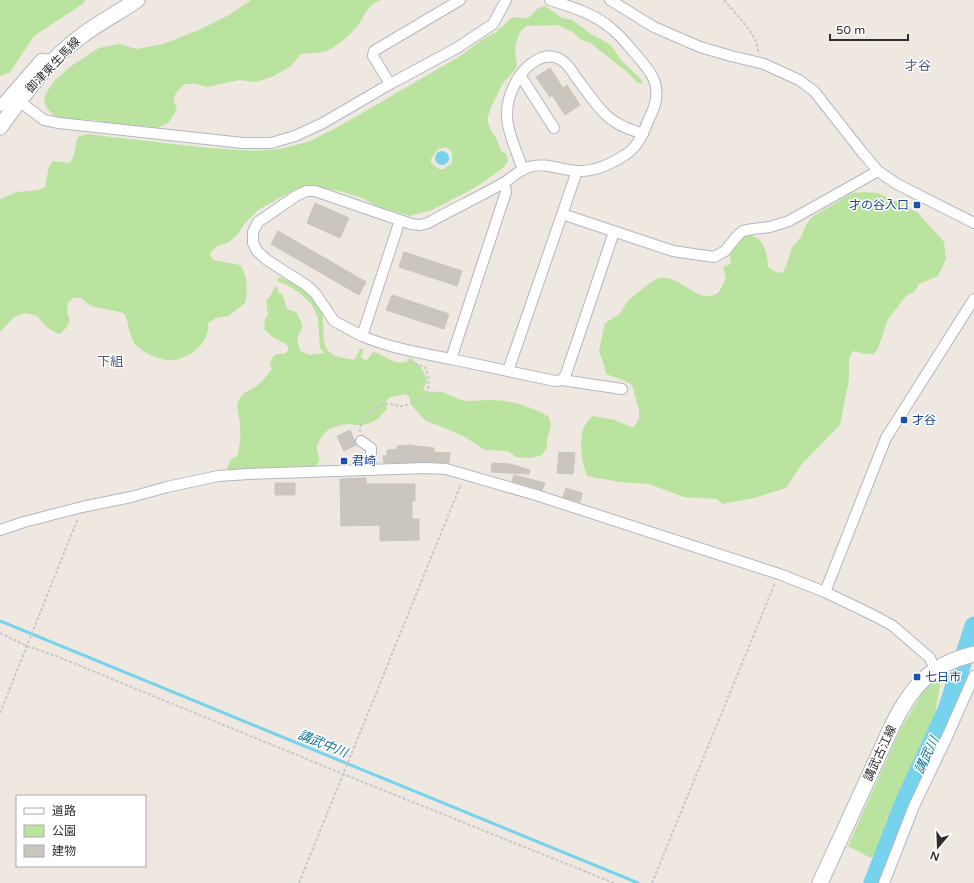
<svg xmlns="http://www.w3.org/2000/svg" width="974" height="883" viewBox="0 0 974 883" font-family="'Varela Round','Noto Sans JP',sans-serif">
<rect width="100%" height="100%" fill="#eee8e0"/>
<g fill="#b9e39e" fill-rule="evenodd">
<path d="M0,0H85L84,3L34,36L10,72L0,76Z"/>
<path d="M251,0H381C366,6 367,13 358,25C352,33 337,47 326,51C319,53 309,53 301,54L290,67L272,77L255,82L239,80L207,87L196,84H185C175,93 171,96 177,109L169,122L156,129L146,127L121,125L95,120L65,119L53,115L46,107L44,100L46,93L56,79L74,64L99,48L119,44L137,49L163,44L199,30L229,15Z"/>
<path d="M545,6L562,18L572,20L591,34L611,45L621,60L642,80V84L638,83L626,71L589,42L581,40L574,33L558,25L526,26L520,32L516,43L515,50L517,64L515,70L503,83L491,107L487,120L491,131L496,138L501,151L506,154L508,161L504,167L482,183L467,192L432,210L410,216L376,206L362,198L343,192L312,186H305L296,189L258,210L244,224L238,234L229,242L217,246L211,252L210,255L213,260L240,265C248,277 248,289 245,303L228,316L216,318L208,323C210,342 192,357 174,360C163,362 146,354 138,347C128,339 130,323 124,313L91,306L81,298H73L68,303L67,311L70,321L66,328L60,334C49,331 44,324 37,316L25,313L14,317L0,332V199L17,192L38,190L45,187L49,166L53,161L70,163C76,155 74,147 78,137L86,134L208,148L255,151L280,149L308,142L336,128L457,58L482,40L496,32L511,18L518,17L526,19C536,14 532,9 545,6ZM446,147L452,152V163L444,169H439L431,163V159L438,149Z"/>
<path d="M866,192L878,193L917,212L944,242L946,259L938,276L919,284L915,291L906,296L888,319L878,348L874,354H865L853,351L849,359V379L840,425L801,465L786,488L754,498L723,504L717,499L684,497L649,484L619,482L587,476C582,462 579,444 583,430C584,425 589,420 592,416L615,420L633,428L639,419V410L632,385L623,380L606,374L603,362L599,351L605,323C609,320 614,318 618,315C622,312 624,306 627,302C629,299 653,280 656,279C678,271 697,305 716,294C721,291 723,283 726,278L723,267L731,264L729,252C733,248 737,241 742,238C761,228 768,253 768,267L776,272L782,273L786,267L792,247L801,237L806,225L812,217L852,193Z"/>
<path d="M280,277C296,284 310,293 319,307C330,323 313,351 340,357C345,358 350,360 355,359L360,349H363V352L361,357L363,359L367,360L373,352C386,354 391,366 407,362L409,358C415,359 427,373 427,381C426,384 424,387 423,390C429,393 434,391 441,392C448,393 454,398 461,400C471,402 480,400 489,400C511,400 530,406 549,417L551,426L547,440V447L542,455L531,458L516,457L508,451L485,450L465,437L440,426L426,421L412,406L409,397L406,394L391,397L386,401L387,409C382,414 377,421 370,423C364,426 355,425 348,424C344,424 334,427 330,429C325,431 318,441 317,446C316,457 325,459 313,468L275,467L231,471L227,469L231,459L237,456C240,446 241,435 240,425C240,416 234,407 240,398C244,391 249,391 255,387C262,383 267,375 272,369L270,364C272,356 275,353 284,354L288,351V347L286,344L274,338L264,329L265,319L268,315L266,301L271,295L275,286L278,288V293L283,295L287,309L296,312C303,326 305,324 297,338L300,351L309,355L325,353L320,348C319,339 319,329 318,320C315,301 295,288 278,281L277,280Z"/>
<path d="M938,678L941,681L935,714L898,794L886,822L877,851L871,858L848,846L900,730L926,687Z"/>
</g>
<circle fill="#77d3ed" cx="442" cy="158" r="7"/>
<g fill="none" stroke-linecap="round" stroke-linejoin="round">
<path stroke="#77d3ed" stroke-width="3" d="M0,621L638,883"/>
<path stroke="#77d3ed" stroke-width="19" d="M873,883L904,803L947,710L974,626"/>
</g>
<g fill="#cac6be" stroke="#cac3ba">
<path d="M550,68L563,88L567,85L580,105L565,115L552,95L550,97L536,77Z"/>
<path d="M315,203L349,218L340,238L307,223Z"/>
<path d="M278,231L366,282L359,295L271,244Z"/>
<path d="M404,252L462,271L457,286L399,267Z"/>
<path d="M392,295L449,314L444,329L386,310Z"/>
<path d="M350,430L356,445L344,451L337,436Z"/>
<path d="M409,445L434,448V452L450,453L449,463L425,462L384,463L383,456H387V450L397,449V446Z"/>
<path d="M559,452L575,453L573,474L557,473Z"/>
<path d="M492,463L510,464L530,470L529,474L491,472Z"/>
<path d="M514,475L545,483L542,490L512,481Z"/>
<path d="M366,478V484H415V501H412V519H419V540L380,541V525L341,526L340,479Z"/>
<rect x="275" y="483" width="20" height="12"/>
<path d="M566,488L582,493L580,502L563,497Z"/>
</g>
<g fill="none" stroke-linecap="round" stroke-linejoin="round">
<defs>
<g id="minor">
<path d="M610,0L654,27L700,47L731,56L764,64L799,80L814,91L862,152L878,171L897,184L974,223"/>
<path d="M520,75L554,128"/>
<path d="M390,84L373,56L374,51L460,0"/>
<path d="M19,101L44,120L59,123L243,143H271L295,136L323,123L390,84L457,48L493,24L506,0"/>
<path d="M0,106L41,59L54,60"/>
<path d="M523,170C511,135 497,115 517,80C526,65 546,47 564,62C569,66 572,71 575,76C585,89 594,103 605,114C616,125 629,129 643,134"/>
<path d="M562,214L673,251L714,257L725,251L738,235L743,231L753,229L770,227L789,221L878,171"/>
<path d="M400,220L362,336C390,348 420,353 451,359L506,192L504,183"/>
<path d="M362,336L334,321L315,293L306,285L267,260L257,251L253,243V232L258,222L296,196L306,191H315L411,224L420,225L428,223C453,209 479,197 503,183C512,178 519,170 529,167C543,162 562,170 577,171C593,172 611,164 625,155C637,148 643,134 648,121C654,109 659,97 655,83C653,74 645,66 639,58C630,48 623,38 612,29C595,14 572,7 550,0"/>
<path d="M451,359L555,381L562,380L566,374L614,232"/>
<path d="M508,371L577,171"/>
<path d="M562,380L622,389"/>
<path d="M361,441L371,448V470"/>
<path d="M0,530L24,522L82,507L131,497L167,487L218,476L248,474L425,468L446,469L536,495L779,574L825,592L877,617L893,626L930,658L935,669"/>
<path d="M825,592L886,438L974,299"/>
<path d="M884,883L914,806L947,737L974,676"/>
</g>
<g id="secondary">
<path d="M0,127C23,95 48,61 80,37C98,23 118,13 137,0"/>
<path d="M820,883L893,724C912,686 931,664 974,654"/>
</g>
</defs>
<use href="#minor" stroke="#b3b7c0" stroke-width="12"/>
<use href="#secondary" stroke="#b3b7c0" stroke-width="17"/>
<g stroke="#c8c8c8" stroke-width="2" stroke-dasharray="3 2" stroke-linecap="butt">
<path d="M724,0L748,28L756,41L759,54"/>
<path d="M360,432C359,420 375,406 386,404C391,404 396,406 401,406C406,406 411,403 416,401C418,400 422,399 424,397C431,390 429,375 425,367L411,362"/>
<path d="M0,633L27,646L56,656L343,774L614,883"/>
<path d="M0,713L78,518"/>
<path d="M299,883L461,484"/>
<path d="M652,883L775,583"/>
</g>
<use href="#minor" stroke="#fff" stroke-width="10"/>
<use href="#secondary" stroke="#fff" stroke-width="15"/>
</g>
<g fill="#1a4fb4" stroke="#fff" stroke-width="1.5">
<rect x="913" y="201" width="8" height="8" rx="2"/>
<rect x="900" y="416" width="8" height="8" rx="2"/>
<rect x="340" y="457" width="8" height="8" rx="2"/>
<rect x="913" y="673" width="8" height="8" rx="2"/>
</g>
<g text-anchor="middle" stroke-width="3" stroke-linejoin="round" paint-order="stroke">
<g font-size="12" fill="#2d2d2d" stroke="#fff">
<text transform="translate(53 65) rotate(-46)" y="4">御津東生馬線</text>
<text transform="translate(880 753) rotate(-65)" y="4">講武古江線</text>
</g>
<g font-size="12" fill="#164399" stroke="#fff" text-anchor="start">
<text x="909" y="209" text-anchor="end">才の谷入口</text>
<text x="912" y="424">才谷</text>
<text x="352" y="465">君崎</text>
<text x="925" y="681">七日市</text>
</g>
<g font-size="13" fill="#4e597e" stroke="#fff">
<text x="918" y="70">才谷</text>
<text x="110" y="366">下組</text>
</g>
<g font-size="13" font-style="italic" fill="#10749e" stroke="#fff">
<text transform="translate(323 743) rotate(22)" y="5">講武中川</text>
<text transform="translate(926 755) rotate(-65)" y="5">講武川</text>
</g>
</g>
<rect x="16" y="795" width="130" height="72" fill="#ffffff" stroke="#ababab"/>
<rect x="24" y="808" width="20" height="6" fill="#ffffff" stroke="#ababab"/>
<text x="52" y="815" font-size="12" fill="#2d2d2d">道路</text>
<rect x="24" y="825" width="20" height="12" fill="#b9e39e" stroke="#ababab"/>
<text x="52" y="835" font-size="12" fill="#2d2d2d">公園</text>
<rect x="24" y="845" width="20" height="12" fill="#cac6be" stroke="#ababab"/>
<text x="52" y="855" font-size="12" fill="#2d2d2d">建物</text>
<g transform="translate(938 847) rotate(199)" stroke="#ffffff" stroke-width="3" paint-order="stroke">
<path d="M0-3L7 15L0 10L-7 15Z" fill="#2d2d2d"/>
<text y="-6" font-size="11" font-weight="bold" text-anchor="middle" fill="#2d2d2d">N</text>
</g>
<path d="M830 34v6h78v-6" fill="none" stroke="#2d2d2d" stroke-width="2"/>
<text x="836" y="34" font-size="12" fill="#2d2d2d" stroke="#ffffff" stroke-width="3" paint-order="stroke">50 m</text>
</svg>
